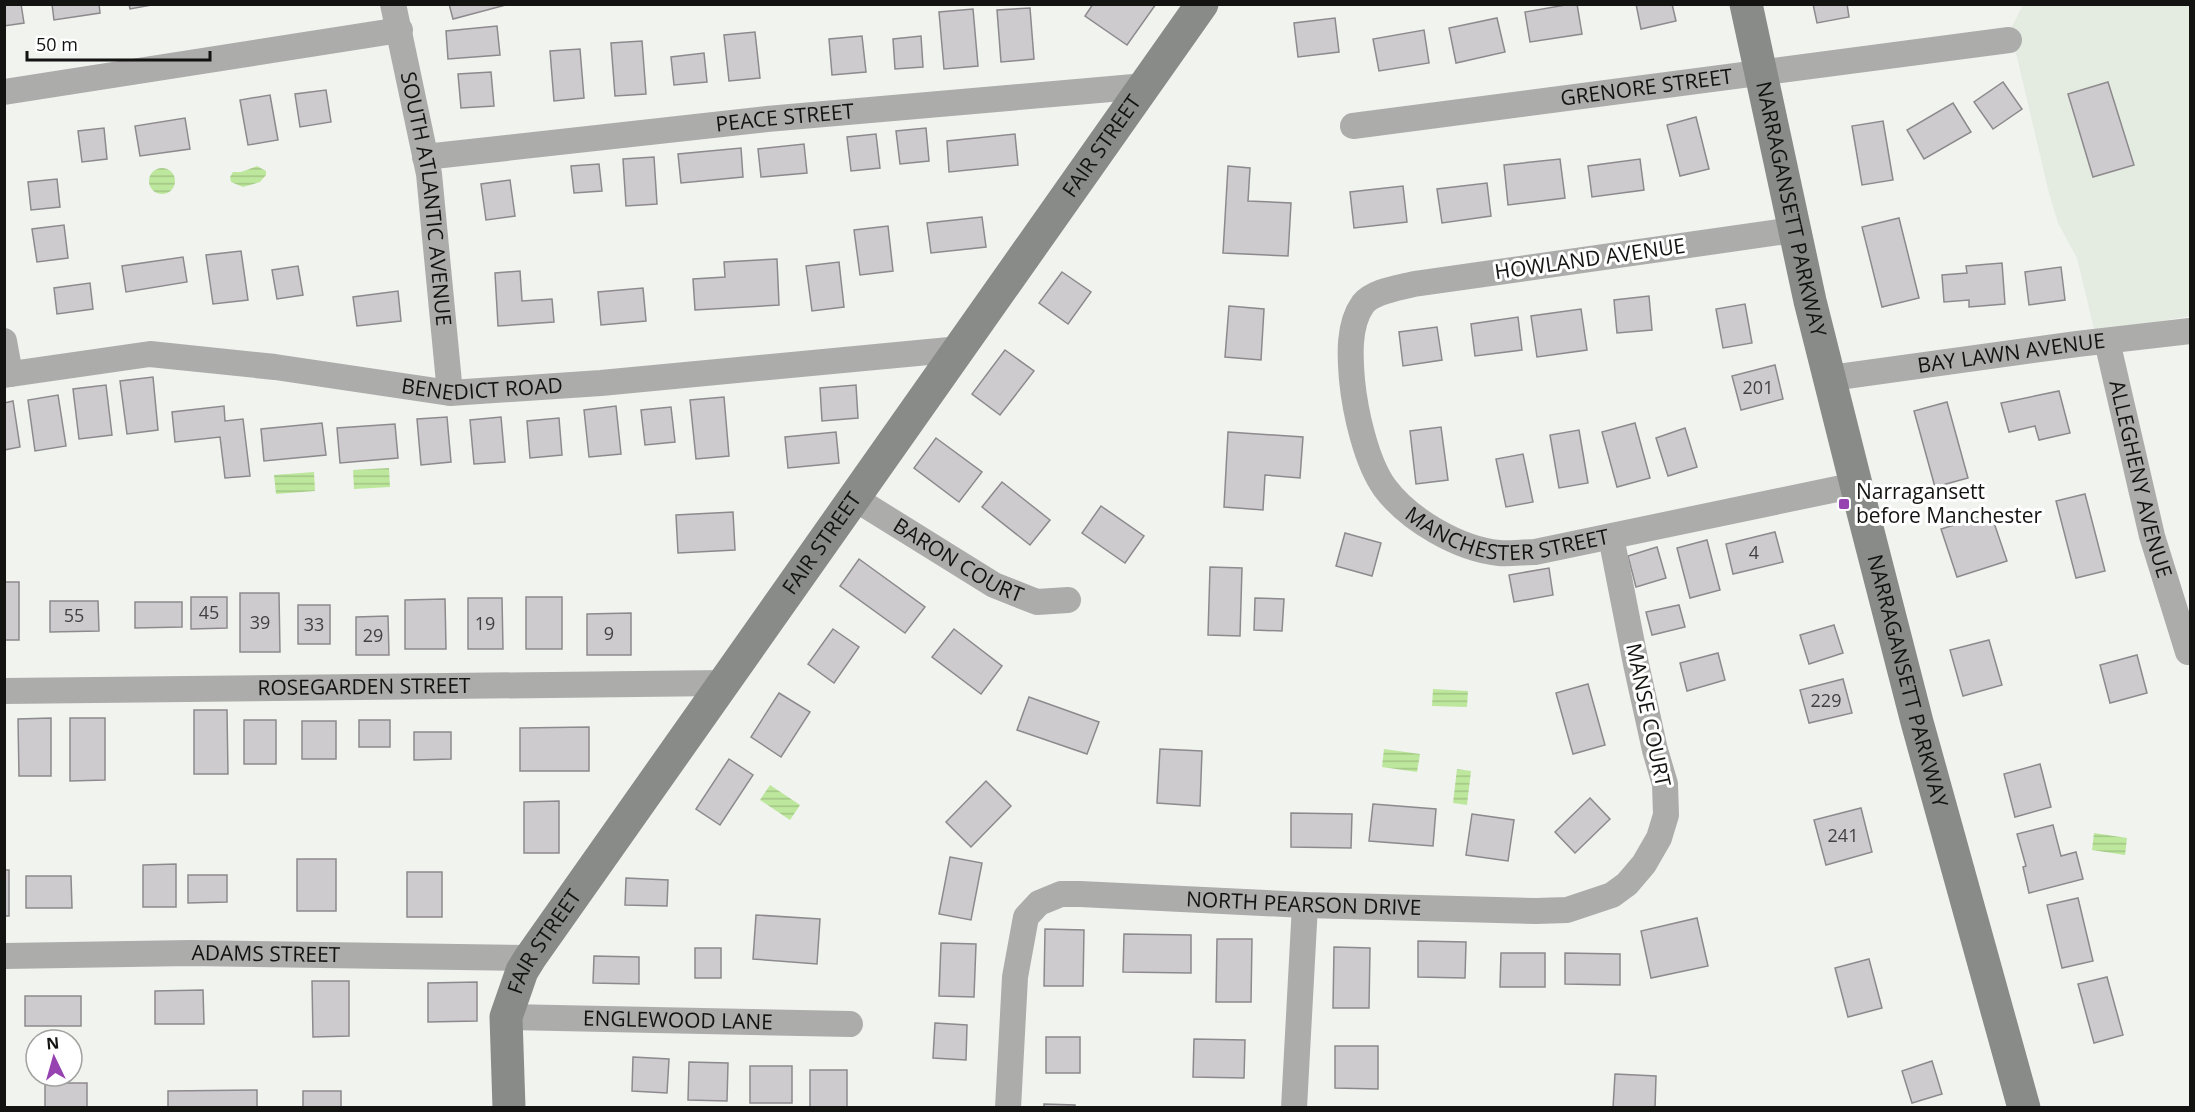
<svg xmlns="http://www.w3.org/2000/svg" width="2195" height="1112" viewBox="0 0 2195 1112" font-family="'Open Sans',sans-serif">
<defs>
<pattern id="water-rules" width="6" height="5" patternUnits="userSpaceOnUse" patternTransform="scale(1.5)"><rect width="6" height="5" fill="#bde79c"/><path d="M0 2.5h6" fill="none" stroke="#a2c585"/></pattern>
</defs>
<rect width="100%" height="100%" fill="#f1f3ef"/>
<path fill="#e4ebe0" d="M2023,5H2190V316L2095,333L2077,258L2058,223L2049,193L2017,57L2008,34Z"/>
<g fill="url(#water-rules)">
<path d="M257,166L266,171V175L260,182L243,187L231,182L230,177L233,172H241Z"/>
<circle cx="162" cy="181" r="13"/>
<path d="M389,468L390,487L354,489L353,470Z"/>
<path d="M314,472L315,491L276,494L274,475Z"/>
<path d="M1433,689L1468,691L1467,707L1432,706Z"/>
<path d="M1384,749L1420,754L1417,772L1382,767Z"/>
<path d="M1457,769L1471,771L1467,805L1453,803Z"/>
<path d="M770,785L800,805L790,820L760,800Z"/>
<path d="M2094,833L2127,838L2125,855L2092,850Z"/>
</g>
<g fill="#cecbcf" stroke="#8d8a8d" stroke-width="1.5">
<path d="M4,4H21L24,23L4,26Z"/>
<path d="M52,4H99L100,13L54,20Z"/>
<path d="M129,4H157L130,9Z"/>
<path d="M449,4H506V5L453,19Z"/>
<path d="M1093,4H1156L1127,45L1085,16Z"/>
<path d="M1571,4H1577L1582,34L1530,42L1525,12Z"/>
<path d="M1636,4H1672L1676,21L1641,29Z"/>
<path d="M1813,4H1847L1849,17L1817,23Z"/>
<path d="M1030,8L1034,59L1001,62L997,10Z"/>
<path d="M973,9L978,66L944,69L939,12Z"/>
<path d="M1335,18L1339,52L1298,57L1294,23Z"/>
<path d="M1497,18L1505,52L1456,63L1449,28Z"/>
<path d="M497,26L500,55L448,59L446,31Z"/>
<path d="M1424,30L1429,63L1379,71L1373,39Z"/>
<path d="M755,32L760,78L729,81L724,35Z"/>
<path d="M862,36L866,72L832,75L829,39Z"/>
<path d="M921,36L923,67L895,69L893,39Z"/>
<path d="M642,41L646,94L615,96L611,43Z"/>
<path d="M580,49L584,98L554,101L550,51Z"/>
<path d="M704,53L707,82L674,85L671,57Z"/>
<path d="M491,72L494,106L461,108L458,74Z"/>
<path d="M2003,82L2022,109L1993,129L1974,102Z"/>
<path d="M2108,82L2134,165L2093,177L2068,94Z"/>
<path d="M326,90L331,122L300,127L295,94Z"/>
<path d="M270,95L278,140L248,145L240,100Z"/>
<path d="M1953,103L1971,132L1924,159L1907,130Z"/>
<path d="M1696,117L1709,169L1680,176L1667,125Z"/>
<path d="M185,118L190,149L140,156L135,126Z"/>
<path d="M1883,121L1893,180L1862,185L1852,126Z"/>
<path d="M104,128L107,159L82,162L78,131Z"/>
<path d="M926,128L929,161L900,164L896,131Z"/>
<path d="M876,134L880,168L851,171L847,137Z"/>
<path d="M1015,134L1018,165L949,172L947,141Z"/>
<path d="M804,144L807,173L761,177L758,149Z"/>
<path d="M741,148L743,177L681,183L678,154Z"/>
<path d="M654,157L657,204L626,206L623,159Z"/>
<path d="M1560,159L1565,198L1508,205L1504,165Z"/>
<path d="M1640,159L1644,190L1592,197L1588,166Z"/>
<path d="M599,164L602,191L574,193L571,166Z"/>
<path d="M1228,166L1250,168L1248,201L1291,203L1288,256L1223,253Z"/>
<path d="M57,179L60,207L31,210L28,182Z"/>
<path d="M510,180L515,216L486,220L481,184Z"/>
<path d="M1487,183L1491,216L1442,223L1437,189Z"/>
<path d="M1403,186L1407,222L1354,228L1350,192Z"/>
<path d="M982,217L986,247L931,253L927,223Z"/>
<path d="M1899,218L1919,298L1882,307L1862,227Z"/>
<path d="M64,225L68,258L37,262L32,229Z"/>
<path d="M888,226L893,271L860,275L854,230Z"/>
<path d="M241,251L248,300L213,304L206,255Z"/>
<path d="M183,257L187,282L126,292L122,266Z"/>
<path d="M777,259L779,305L695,310L693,279L725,277L724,262Z"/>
<path d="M839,262L844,307L812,311L806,266Z"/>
<path d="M2002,263L2005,304L1969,307V300L1944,302L1942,275L1967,273L1966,266Z"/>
<path d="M298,266L303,295L277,299L272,270Z"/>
<path d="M2061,267L2065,300L2029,305L2025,272Z"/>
<path d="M520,271L522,301L552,299L554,322L498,326L495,273Z"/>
<path d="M1062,272L1091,292L1068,324L1039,303Z"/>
<path d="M90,283L93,309L57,314L54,288Z"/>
<path d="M643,288L646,321L601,325L598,292Z"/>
<path d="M398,291L401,321L357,326L353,297Z"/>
<path d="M1649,296L1652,330L1617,333L1614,300Z"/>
<path d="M1745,304L1752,343L1723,348L1716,309Z"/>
<path d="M1229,306L1264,309L1261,360L1225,357Z"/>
<path d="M1581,309L1587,350L1537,357L1531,316Z"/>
<path d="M1518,317L1522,350L1475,356L1471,324Z"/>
<path d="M1437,327L1442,360L1403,366L1399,332Z"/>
<path d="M1005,350L1034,371L1000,415L972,394Z"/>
<path d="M1775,365L1783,399L1741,410L1732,376Z"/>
<path d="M153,377L158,430L127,434L120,381Z"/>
<path d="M106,385L112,435L79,439L73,389Z"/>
<path d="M856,385L858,418L822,421L820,388Z"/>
<path d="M2059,391L2070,433L2039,440L2035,426L2009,432L2001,403Z"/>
<path d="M58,395L66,446L35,451L28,400Z"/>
<path d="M724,397L729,456L696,459L690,400Z"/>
<path d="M13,401L20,447L4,450V403Z"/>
<path d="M1947,402L1968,478L1935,487L1914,411Z"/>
<path d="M224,406L225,421L243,419L250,476L225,478L220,437L175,442L172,412Z"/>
<path d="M616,406L621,454L589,457L584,410Z"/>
<path d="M671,407L675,442L645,445L641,410Z"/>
<path d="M447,417L451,462L421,465L417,419Z"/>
<path d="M501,417L505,462L474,464L470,420Z"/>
<path d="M559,418L562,455L530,458L527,421Z"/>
<path d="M322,423L326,455L264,461L261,429Z"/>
<path d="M1635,423L1650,478L1617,487L1602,432Z"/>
<path d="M395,424L398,458L340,463L337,428Z"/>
<path d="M1441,427L1448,480L1416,484L1410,431Z"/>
<path d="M1685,428L1697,467L1668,476L1656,438Z"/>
<path d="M1579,430L1588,483L1559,488L1550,435Z"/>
<path d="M836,432L839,463L788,468L785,437Z"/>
<path d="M1228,432L1303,437L1300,478L1265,475L1263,510L1224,507Z"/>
<path d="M936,438L982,472L959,502L914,468Z"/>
<path d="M1523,454L1533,502L1506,507L1496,459Z"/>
<path d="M1002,482L1050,520L1030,545L982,507Z"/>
<path d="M2085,494L2105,571L2076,578L2056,501Z"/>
<path d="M1101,506L1144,536L1125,563L1082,533Z"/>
<path d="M733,512L735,550L678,553L676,515Z"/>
<path d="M1991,514L2007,561L1957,577L1941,529Z"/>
<path d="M1775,532L1783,562L1733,574L1726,544Z"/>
<path d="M1345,533L1381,543L1372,576L1336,566Z"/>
<path d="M1707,540L1720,590L1690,598L1677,548Z"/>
<path d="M1657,547L1666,578L1636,587L1628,556Z"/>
<path d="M859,559L925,607L905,633L840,586Z"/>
<path d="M1210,567L1242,568L1240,636L1208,635Z"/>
<path d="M1549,568L1553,595L1514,602L1509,575Z"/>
<rect x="4" y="582" width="15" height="58"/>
<path d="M240,593H279L280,652H240Z"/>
<path d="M191,597H227V628L191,629Z"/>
<rect x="526" y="597" width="36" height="52"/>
<path d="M468,598H502L503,649H468Z"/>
<path d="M1255,598L1284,599L1282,631L1254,630Z"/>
<path d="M445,599L446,649H405V600Z"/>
<path d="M50,601H98L99,631L50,632Z"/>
<path d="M135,602H182V627L135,628Z"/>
<rect x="298" y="605" width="32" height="39"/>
<path d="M1679,605L1685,627L1652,635L1646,612Z"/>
<path d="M631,613V655H587V614Z"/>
<path d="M388,616L389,655H356V617Z"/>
<path d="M1834,625L1843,653L1809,664L1800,635Z"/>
<path d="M833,629L859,647L834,683L808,664Z"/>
<path d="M954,629L1002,666L981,694L932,657Z"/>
<path d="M1989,640L2002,685L1963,696L1950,650Z"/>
<path d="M1718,653L1725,680L1687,691L1680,663Z"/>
<path d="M2137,655L2147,693L2110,703L2100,665Z"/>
<path d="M1843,679L1852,713L1809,723L1800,690Z"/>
<path d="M1588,684L1605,745L1573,754L1556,693Z"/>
<path d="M779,693L810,712L781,757L751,737Z"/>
<path d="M1029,697L1099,722L1087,754L1017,730Z"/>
<path d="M194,710H227L228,774H194Z"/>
<path d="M51,718V776H19L18,719Z"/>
<path d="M70,718H105V780L70,781Z"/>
<rect x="244" y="720" width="32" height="44"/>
<rect x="359" y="720" width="31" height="27"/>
<rect x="302" y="721" width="34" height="38"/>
<path d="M589,727V771H520V728Z"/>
<path d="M414,732H451V759L414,760Z"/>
<path d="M1160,749L1202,751L1200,806L1157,803Z"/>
<path d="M729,759L753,775L720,825L696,809Z"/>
<path d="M2040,764L2051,807L2015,817L2004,774Z"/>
<path d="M986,781L1011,806L971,847L946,822Z"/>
<path d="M1590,798L1610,819L1575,853L1555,832Z"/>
<path d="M559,801V853H524V802Z"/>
<path d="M1373,804L1436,809L1433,846L1369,841Z"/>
<path d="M1861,808L1872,852L1826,865L1814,820Z"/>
<path d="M1291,813L1352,814L1351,848L1291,847Z"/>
<path d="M1472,814L1514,820L1508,861L1466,855Z"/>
<path d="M2053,825L2061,856L2076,852L2083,879L2029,893L2023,867L2026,866L2017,834Z"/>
<path d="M950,857L982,863L971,920L939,914Z"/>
<rect x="297" y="859" width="39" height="52"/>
<path d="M176,864V907H143V865Z"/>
<rect x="4" y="870" width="5" height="46"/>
<rect x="407" y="872" width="35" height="45"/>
<path d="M188,875H227V902L188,903Z"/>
<path d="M26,876H71L72,908H26Z"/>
<path d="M626,878L668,880L667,906L625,905Z"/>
<path d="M2078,898L2093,961L2062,968L2047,905Z"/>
<path d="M756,915L820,919L817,964L753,959Z"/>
<path d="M1697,918L1708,966L1651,978L1641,931Z"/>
<path d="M1045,929L1084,930L1083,986H1044Z"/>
<path d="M1124,934L1191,935V973L1123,972Z"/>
<path d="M1217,939H1252L1251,1002H1216Z"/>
<path d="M1418,941L1466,942L1465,978L1418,977Z"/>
<path d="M941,943L976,944L974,997L939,996Z"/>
<path d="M1334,947L1370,948L1369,1008H1333Z"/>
<rect x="695" y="948" width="26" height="30"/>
<path d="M1501,953H1545V987H1500Z"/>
<path d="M1565,953L1620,954V985L1565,984Z"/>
<path d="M594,956L639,957V984L593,983Z"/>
<path d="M1869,959L1882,1008L1848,1017L1835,968Z"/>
<path d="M2107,977L2123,1035L2094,1043L2078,984Z"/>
<path d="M312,981H349V1036L313,1037Z"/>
<path d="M477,982V1021L428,1022V983Z"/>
<path d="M203,990L204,1024H155V991Z"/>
<rect x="25" y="996" width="56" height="30"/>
<path d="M935,1023L967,1025L966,1060L933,1058Z"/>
<rect x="1046" y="1037" width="34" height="36"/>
<path d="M1194,1039L1245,1040L1244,1078L1193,1077Z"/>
<path d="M1335,1046H1378V1089L1335,1088Z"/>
<path d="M633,1057L669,1059L667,1093L632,1091Z"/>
<path d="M1932,1061L1942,1094L1912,1103L1902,1071Z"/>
<path d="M689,1062L728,1063L727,1101L688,1100Z"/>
<rect x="750" y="1066" width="42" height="37"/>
<rect x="810" y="1070" width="37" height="37"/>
<path d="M1615,1074L1656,1076L1655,1108H1613Z"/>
<rect x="45" y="1083" width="42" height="25"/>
<path d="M257,1090V1108H168V1091Z"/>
<rect x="303" y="1091" width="38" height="17"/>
<path d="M1044,1104L1075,1105V1108H1044Z"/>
</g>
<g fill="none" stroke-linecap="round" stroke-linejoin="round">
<g stroke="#acadab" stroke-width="26">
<path id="s1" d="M393,4L429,174L450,393"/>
<path d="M4,92L400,30"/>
<path id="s2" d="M1353,126L2009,40"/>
<path id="s3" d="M425,157L767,119L1145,86"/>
<path id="s4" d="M1794,230L1414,284C1399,288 1373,291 1363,304C1348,325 1350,356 1352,380C1355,411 1366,462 1385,488C1409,520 1459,549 1499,553C1510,554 1523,552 1535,552L1856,485"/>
<path d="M4,341L10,374"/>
<path id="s5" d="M2107,341L2152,536L2188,652L2190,651"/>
<path id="s6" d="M4,375L150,354L275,367L450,393L601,383L960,349"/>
<path id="s7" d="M1831,378L2077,344L2190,331"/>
<path id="s8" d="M854,498L994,585L1037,602L1068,600"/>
<path id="s9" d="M4,691L723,683"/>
<path id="s10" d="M4,956L191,953L530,958"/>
<path id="s11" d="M506,1017L850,1024"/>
<path id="s12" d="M1008,1108L1015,977L1026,917L1039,903L1061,894H1080L1305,905L1536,911L1567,910L1612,895L1627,884L1644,864L1659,838L1666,815L1665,784L1655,750L1636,664L1611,537"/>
<path d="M1294,1108L1305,905"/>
</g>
<g stroke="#898b88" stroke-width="33">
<path id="s13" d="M1746,4L1810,301L1864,516L1917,722L2024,1108"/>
<path id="s14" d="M509,1108L506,1017L522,971L530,958L1202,4"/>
</g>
</g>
<rect fill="#9642b0" stroke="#fff" stroke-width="2" x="1838" y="498" width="12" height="12" rx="3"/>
<g text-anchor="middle" stroke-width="6" stroke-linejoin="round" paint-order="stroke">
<g font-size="18" fill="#424141">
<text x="1758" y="394">201</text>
<text x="1754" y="559">4</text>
<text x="209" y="619">45</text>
<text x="74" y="622">55</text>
<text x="260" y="629">39</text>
<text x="485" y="630">19</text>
<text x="314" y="631">33</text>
<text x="609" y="640">9</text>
<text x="373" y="642">29</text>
<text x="1826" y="707">229</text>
<text x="1843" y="842">241</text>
</g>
<g font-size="21" fill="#131312" stroke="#fff">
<text dy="7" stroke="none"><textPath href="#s2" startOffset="296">GRENORE STREET</textPath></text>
<text dy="7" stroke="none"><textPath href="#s3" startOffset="362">PEACE STREET</textPath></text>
<text dy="7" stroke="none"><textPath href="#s14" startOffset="1148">FAIR STREET</textPath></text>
<text dy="7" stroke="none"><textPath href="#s1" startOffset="198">SOUTH ATLANTIC AVENUE</textPath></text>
<text dy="7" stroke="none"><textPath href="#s13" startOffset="210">NARRAGANSETT PARKWAY</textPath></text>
<text transform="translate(1590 259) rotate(-8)" y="7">HOWLAND AVENUE</text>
<text dy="7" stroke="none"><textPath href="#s7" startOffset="182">BAY LAWN AVENUE</textPath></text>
<text dy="7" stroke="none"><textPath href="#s6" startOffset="482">BENEDICT ROAD</textPath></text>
<text dy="7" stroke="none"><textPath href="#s5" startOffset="142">ALLEGHENY AVENUE</textPath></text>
<text dy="7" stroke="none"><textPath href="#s4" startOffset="771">MANCHESTER STREET</textPath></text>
<text dy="7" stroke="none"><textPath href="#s14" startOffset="662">FAIR STREET</textPath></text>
<text dy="7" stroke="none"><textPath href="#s8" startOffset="122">BARON COURT</textPath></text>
<text dy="7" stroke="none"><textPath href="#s13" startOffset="696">NARRAGANSETT PARKWAY</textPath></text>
<text dy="7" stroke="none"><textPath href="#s9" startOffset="360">ROSEGARDEN STREET</textPath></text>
<text transform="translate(1648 715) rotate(78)" y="7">MANSE COURT</text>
<text dy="7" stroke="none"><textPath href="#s12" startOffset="478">NORTH PEARSON DRIVE</textPath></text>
<text dy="7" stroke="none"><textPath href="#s14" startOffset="176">FAIR STREET</textPath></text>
<text dy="7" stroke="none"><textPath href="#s10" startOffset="262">ADAMS STREET</textPath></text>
<text dy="7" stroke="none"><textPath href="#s11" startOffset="172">ENGLEWOOD LANE</textPath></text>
</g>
<g font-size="21" fill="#131312" stroke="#fff" text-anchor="start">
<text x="1856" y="499">Narragansett<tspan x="1856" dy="24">before Manchester</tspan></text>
</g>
</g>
<rect width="2195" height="1112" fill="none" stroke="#131312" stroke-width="12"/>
<g transform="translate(54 1058) rotate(355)"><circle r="28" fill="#ffffff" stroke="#a1a1a0" stroke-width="1.5"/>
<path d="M0-4.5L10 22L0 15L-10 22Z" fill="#9642b0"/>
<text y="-9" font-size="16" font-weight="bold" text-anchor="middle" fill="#131312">N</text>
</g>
<path d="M27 51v9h183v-9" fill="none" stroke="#131312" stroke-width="3"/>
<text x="36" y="51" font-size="18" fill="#131312" stroke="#ffffff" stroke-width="4.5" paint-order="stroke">50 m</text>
</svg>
